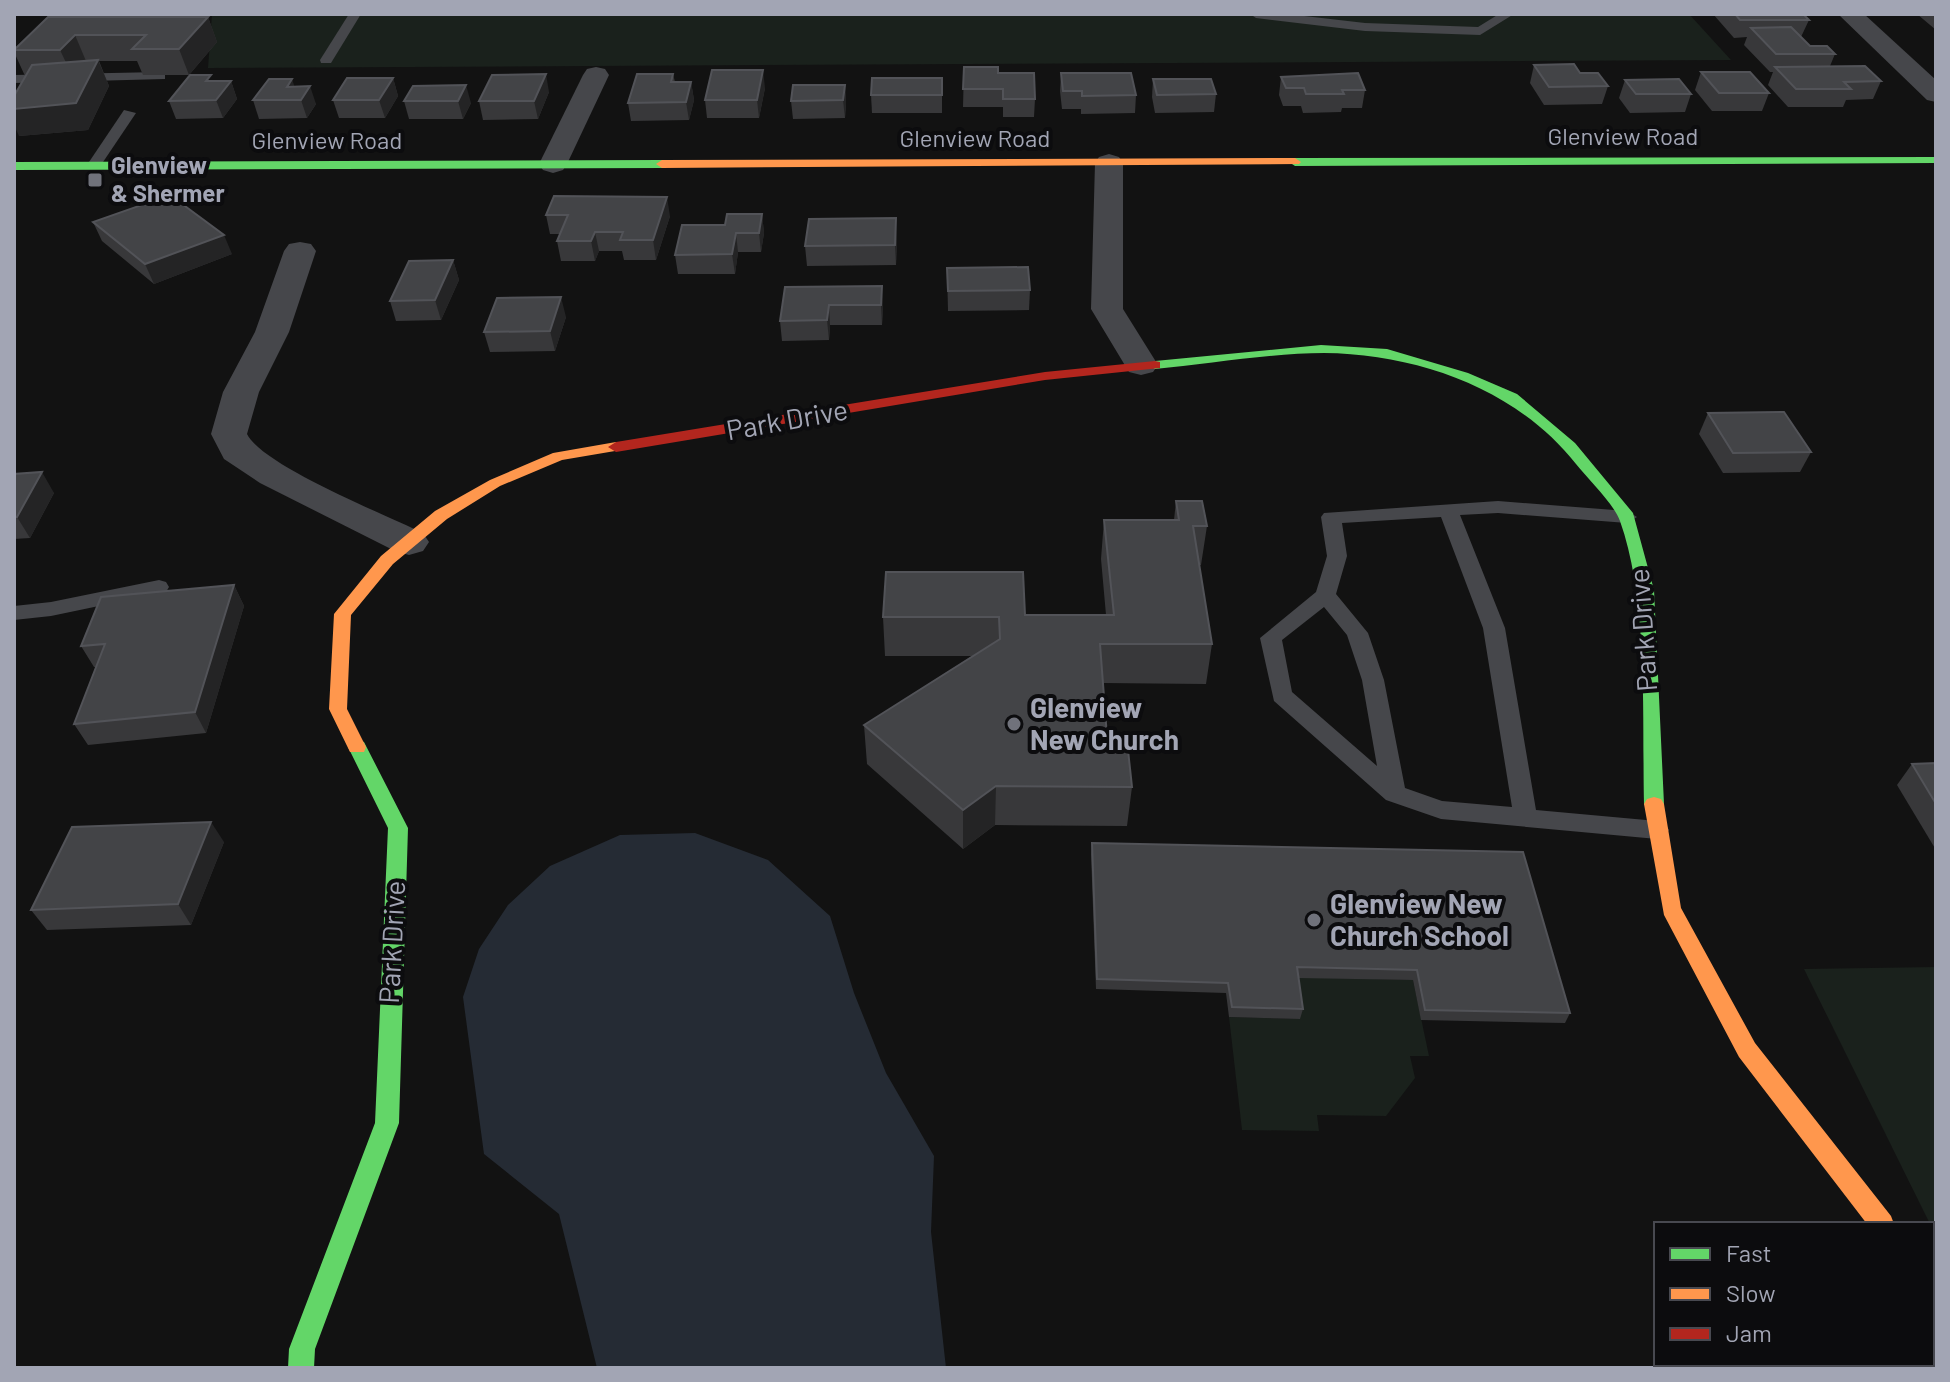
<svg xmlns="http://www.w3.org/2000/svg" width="1950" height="1382" viewBox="0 0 1950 1382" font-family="Barlow,sans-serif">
<rect width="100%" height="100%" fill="#121212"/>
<g fill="#1a211c">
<path d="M212,14H1689L1731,60L208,68Z"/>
<path d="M1936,967V1228H1932L1804,969Z"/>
<path d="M1294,977L1413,980L1429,1056H1410L1415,1078L1386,1116L1317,1115L1319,1131L1242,1130L1229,1017L1300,1019Z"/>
</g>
<path fill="#252b34" d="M695,833L768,860L830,916L854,993L886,1073L934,1156L931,1232L946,1368H597L559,1214L484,1154L463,997L479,949L508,905L550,866L620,835Z"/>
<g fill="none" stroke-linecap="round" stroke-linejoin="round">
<g fill="#46474b" fill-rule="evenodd">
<path d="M349,14H361L331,63H321L320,60Z"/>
<path d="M1250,14H1287L1365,23L1478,27L1499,14H1514L1480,35L1365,31L1256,18Z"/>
<path d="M160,72L165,73V79L14,83V75Z"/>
<path d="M124,110L136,113L99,168H89L87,165Z"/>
<path d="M1498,501L1627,511L1637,517L1627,523L1498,513L1460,515L1505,628L1536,810L1657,821L1665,823L1669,830L1665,837L1657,839L1441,819L1386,800L1274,701L1260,638L1316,592L1327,556L1321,517L1324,513ZM1441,517L1483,628L1512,807L1442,801L1405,788L1384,680L1368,633L1336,594L1347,556L1342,523ZM1324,607L1347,635L1362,680L1377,766L1292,692L1282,640Z"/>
<path d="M159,580L166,582L169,587L166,592L51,616L14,620V606L51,602Z"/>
</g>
<g fill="#46474b" fill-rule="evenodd">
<path d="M1838,14H1864L1936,80V102L1927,100Z"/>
<path d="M596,67L605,69L609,75L567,164L563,170L553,173L543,170L539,164L583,75L587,69Z"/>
<path d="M1109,154L1119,157L1123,163V309L1158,365L1153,372L1141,375L1129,372L1091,309L1095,163L1099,157Z"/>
<path d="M300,242L311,244L316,251L289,332L259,392L247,434C263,466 386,515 423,533L429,542L423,551L409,555L395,551L260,483L224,459L211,434L223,392L255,332L284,251L289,244Z"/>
<path d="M1932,1255L1936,1257V1322L1932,1320Z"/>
</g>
<g fill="#63d668" fill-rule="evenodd">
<path d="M1936,157V163L1295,166L1289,162L1295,158Z"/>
<path d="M14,162L662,160L668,164L662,168L14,170Z"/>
<path d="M1321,345L1387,349L1468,373L1517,394L1575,443L1633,513L1654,590L1664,804L1661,809H1647L1644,804C1642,717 1649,603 1620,521C1614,504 1588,479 1576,464C1517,389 1418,354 1324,353C1272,353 1208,364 1155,369L1148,365L1155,361Z"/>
<path d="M357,740L364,742L408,828L399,1123L315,1349L314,1368H288L289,1349L375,1123L388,828L348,747L350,742Z"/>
</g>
<g fill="#ff974d" fill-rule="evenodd">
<path d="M1295,158L1301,162L1299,164L662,168L656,164L662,160Z"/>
<path d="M616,442L624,447L621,450L562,460L500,486L447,519L393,564L351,615L347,709L366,747L364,752H350L329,709L334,614L381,556L435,511L490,480L553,453Z"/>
<path d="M1654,797L1661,799L1664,804L1681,908L1755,1043L1891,1216L1894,1224H1867L1739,1057L1664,915L1644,804L1647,799Z"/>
</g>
<path fill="#b3261e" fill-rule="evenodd" d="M1155,361L1160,362V368L1045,380L616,452L608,447L616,442L1045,372Z"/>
</g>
<g fill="#38383a">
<path d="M1713,14H1803L1809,20L1801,37L1810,46L1835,54L1830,66L1881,81L1873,99L1846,100L1843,107H1788L1768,85L1773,72H1770L1744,45L1747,37L1734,38Z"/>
<path d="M1917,14H1936V30Z"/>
<path d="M48,17H208L217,42L189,75H143L137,61H99L109,86L88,130L19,136L26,76H25L14,52V49Z"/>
<path d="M1534,65L1580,73L1608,86L1602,104L1544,105L1530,83Z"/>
<path d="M964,67L998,73L1035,99L1034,117H1003V107H963Z"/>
<path d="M1701,72L1769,93L1762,111H1712L1695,90Z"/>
<path d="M1061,73L1136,95L1135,113L1081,114V109H1062L1060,91Z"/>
<path d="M673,74L675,82H691L694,100L689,120L631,121L628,103Z"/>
<path d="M1281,77L1365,90L1362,108H1342L1341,112L1303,113L1301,106H1283L1279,95Z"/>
<path d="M393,78L398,96L385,118H339L333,100Z"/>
<path d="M942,78V113H872L871,95Z"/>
<path d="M1153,79L1216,94L1214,112L1155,113L1152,97Z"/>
<path d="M1625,80L1691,94L1685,112L1630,113L1619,98Z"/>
<path d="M214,81H231L237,99L223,118L176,119L169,101Z"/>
<path d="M845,85L846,103L845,118L793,119L791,101Z"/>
<path d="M295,86L316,104L307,118L259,119L253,100Z"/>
<path d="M413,86L471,103L463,119H409L404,101Z"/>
<path d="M765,88L759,118H707L705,100Z"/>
<path d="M549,92L538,119L483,120L479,101Z"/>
<path d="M762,214L764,233L761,252H738L735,274H678L675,255L725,225Z"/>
<path d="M546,215L670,216L656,260H624L622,251H599L595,261H561L557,241L560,234H550Z"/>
<path d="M93,222L232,254L154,284L102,241Z"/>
<path d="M897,238L896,265L807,266L805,246Z"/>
<path d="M453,260L459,280L441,320L396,321L390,301Z"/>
<path d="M947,268L1030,290L1029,310L948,311Z"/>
<path d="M785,287L883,306L882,325H830L829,340L782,341L780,321Z"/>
<path d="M566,317L555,351L490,352L484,332Z"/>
<path d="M1708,413L1811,452L1800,472L1723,473L1699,434Z"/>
<path d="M14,474L54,493L30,538L14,539Z"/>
<path d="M1176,501L1207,526L1201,565H1199L1212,644L1206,684L1103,683L1108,750L1132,787L1127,826L995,825L963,849L867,764L864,725L972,656H885L883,617L1106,615L1101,559L1104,520H1174Z"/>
<path d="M234,585L244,606L206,733L88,745L74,724L96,667H94L81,646Z"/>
<path d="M1936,763V850L1897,785L1912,764Z"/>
<path d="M224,842L191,925L47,930L31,910Z"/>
<path d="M1092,843L1570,1013L1565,1023L1421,1020L1413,980L1298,978L1303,1009L1300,1019L1229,1017L1226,993L1096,989L1091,854Z"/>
</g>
<g fill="#242425">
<path d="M208,17L217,42L189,75L179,49Z"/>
<path d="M75,35L86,61L72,75L60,50Z"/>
<path d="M98,60L109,86L88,130L19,136L14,125V109Z"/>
<path d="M763,70L765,88L759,118L757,100Z"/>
<path d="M546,74L549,92L538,119L534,101Z"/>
<path d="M393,78L398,96L385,118L379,100Z"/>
<path d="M292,79L298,97L287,87Z"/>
<path d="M231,81L237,99L223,118L216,100Z"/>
<path d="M691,82L694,100L689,120L686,102Z"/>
<path d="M466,85L471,103L463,119L458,101Z"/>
<path d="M845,85L846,103L845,118L843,100Z"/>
<path d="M310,86L316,104L307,118L301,100Z"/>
<path d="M667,197L670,216L656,260L653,240Z"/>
<path d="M762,214L764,233L761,252L759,233Z"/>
<path d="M896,218L897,238L896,265L895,245Z"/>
<path d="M595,232L599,251L595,261L591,241Z"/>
<path d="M736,233L738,252L735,274L732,254Z"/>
<path d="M224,235L232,254L154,284L145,264Z"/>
<path d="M453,260L459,280L441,320L435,300Z"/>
<path d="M882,286L883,306L882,325L881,305Z"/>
<path d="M561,297L566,317L555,351L550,331Z"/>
<path d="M829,305L830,325L829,340L827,320Z"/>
<path d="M42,472L54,493L30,538L17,517Z"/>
<path d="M234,585L244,606L206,733L195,712Z"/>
<path d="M996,786L995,825L963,849V810Z"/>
<path d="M211,822L224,842L191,925L178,904Z"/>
</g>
<g fill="#434447" stroke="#525358" stroke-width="2">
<path d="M1735,14H1803L1809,20H1740Z"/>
<path d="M48,17H208L179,49H132L146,35H75L60,50H14Z"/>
<path d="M1791,27L1810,46H1827L1835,54H1776L1751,28Z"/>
<path d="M98,60L76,103L14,109V96L32,65Z"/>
<path d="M1574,64L1580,73H1598L1608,86L1549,87L1534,65Z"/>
<path d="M1865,66L1881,81L1844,82L1851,89H1796L1775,67Z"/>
<path d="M964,67H998V73H1034L1035,99H1003V89H963Z"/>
<path d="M712,70H763L757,100H705Z"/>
<path d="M1701,72H1750L1769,93H1719Z"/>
<path d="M1061,73H1131L1136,95L1082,96V91H1063Z"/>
<path d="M1358,73L1365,90H1342L1344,94H1306L1304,88H1286L1281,77Z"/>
<path d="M546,74L534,101H479L492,75Z"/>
<path d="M637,74H673L671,82H691L686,102L628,103Z"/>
<path d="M190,75H211L206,81H231L216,100L169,101Z"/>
<path d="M347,78H393L379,100H333Z"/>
<path d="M872,78H942V95H871Z"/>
<path d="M269,79H292L287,87L310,86L301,100H253Z"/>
<path d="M1153,79H1211L1216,94L1157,95Z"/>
<path d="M1679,79L1691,94H1636L1625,80Z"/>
<path d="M466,85L458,101H404L413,86Z"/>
<path d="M793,85H845L843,100L791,101Z"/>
<path d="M170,195L224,235L145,264L93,222Z"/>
<path d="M554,196L667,197L653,240H620L623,232H595L591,241H557L568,215H546Z"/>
<path d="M727,214H762L759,233H736L732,254L675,255L682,225H725Z"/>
<path d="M896,218L895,245L805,246L809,219Z"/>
<path d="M453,260L435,300L390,301L409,261Z"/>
<path d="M1028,267L1030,290L948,291L947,268Z"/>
<path d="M882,286L881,305H829L827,320L780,321L785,287Z"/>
<path d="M561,297L550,331L484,332L497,298Z"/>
<path d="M1784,412L1811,452L1733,453L1708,413Z"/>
<path d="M42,472L17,517H14V474Z"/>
<path d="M1176,501H1202L1207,526H1193L1212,644H1100L1108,750H1128L1132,787L996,786L963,810L864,725L1000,639L999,617H883L886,572H1023L1025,615H1114L1104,520H1179Z"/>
<path d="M234,585L195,712L74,724L105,644L81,646L101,597Z"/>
<path d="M1936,763V804L1912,764Z"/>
<path d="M211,822L178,904L31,910L72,827Z"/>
<path d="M1092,843L1523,852L1570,1013L1425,1010L1417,970L1297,967L1303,1009L1232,1007L1228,983L1097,979Z"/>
</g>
<g fill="#70727b" stroke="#0c0c0e" stroke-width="3">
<rect x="87" y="172" width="16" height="16" rx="4"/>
<circle cx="1014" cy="724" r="8"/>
<circle cx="1314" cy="920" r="8"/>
</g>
<g text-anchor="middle" stroke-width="8" stroke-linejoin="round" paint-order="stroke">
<g font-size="24" fill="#a2a5b4" stroke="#0c0c0e">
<text x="1623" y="145">Glenview Road</text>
<text x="975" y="147">Glenview Road</text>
<text x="327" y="149">Glenview Road</text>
</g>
<g font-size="24" font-weight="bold" fill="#a2a5b4" stroke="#0c0c0e" text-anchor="start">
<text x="111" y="174">Glenview<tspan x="111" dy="28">&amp; Shermer</tspan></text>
</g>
<g font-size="28" fill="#a2a5b4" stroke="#0c0c0e">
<text transform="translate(787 420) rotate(-10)" y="10">Park Drive</text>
<text transform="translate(1643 630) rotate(-94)" y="10">Park Drive</text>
<text transform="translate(392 942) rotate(-87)" y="10">Park Drive</text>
</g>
<g font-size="28" font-weight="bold" fill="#a2a5b4" stroke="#0c0c0e" text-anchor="start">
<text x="1030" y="718">Glenview<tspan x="1030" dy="32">New Church</tspan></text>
<text x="1330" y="914">Glenview New<tspan x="1330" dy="32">Church School</tspan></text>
</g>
</g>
<rect width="1950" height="1382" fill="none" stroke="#a2a5b4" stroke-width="32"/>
<rect x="1654" y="1222" width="280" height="144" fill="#0c0c0e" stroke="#484950" stroke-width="2"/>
<rect x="1670" y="1248" width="40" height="12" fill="#63d668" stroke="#484950" stroke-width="2"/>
<text x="1726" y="1262" font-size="24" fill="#a2a5b4">Fast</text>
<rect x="1670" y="1288" width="40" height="12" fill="#ff974d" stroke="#484950" stroke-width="2"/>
<text x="1726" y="1302" font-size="24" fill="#a2a5b4">Slow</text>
<rect x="1670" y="1328" width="40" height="12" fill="#b3261e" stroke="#484950" stroke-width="2"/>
<text x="1726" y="1342" font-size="24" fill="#a2a5b4">Jam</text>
</svg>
